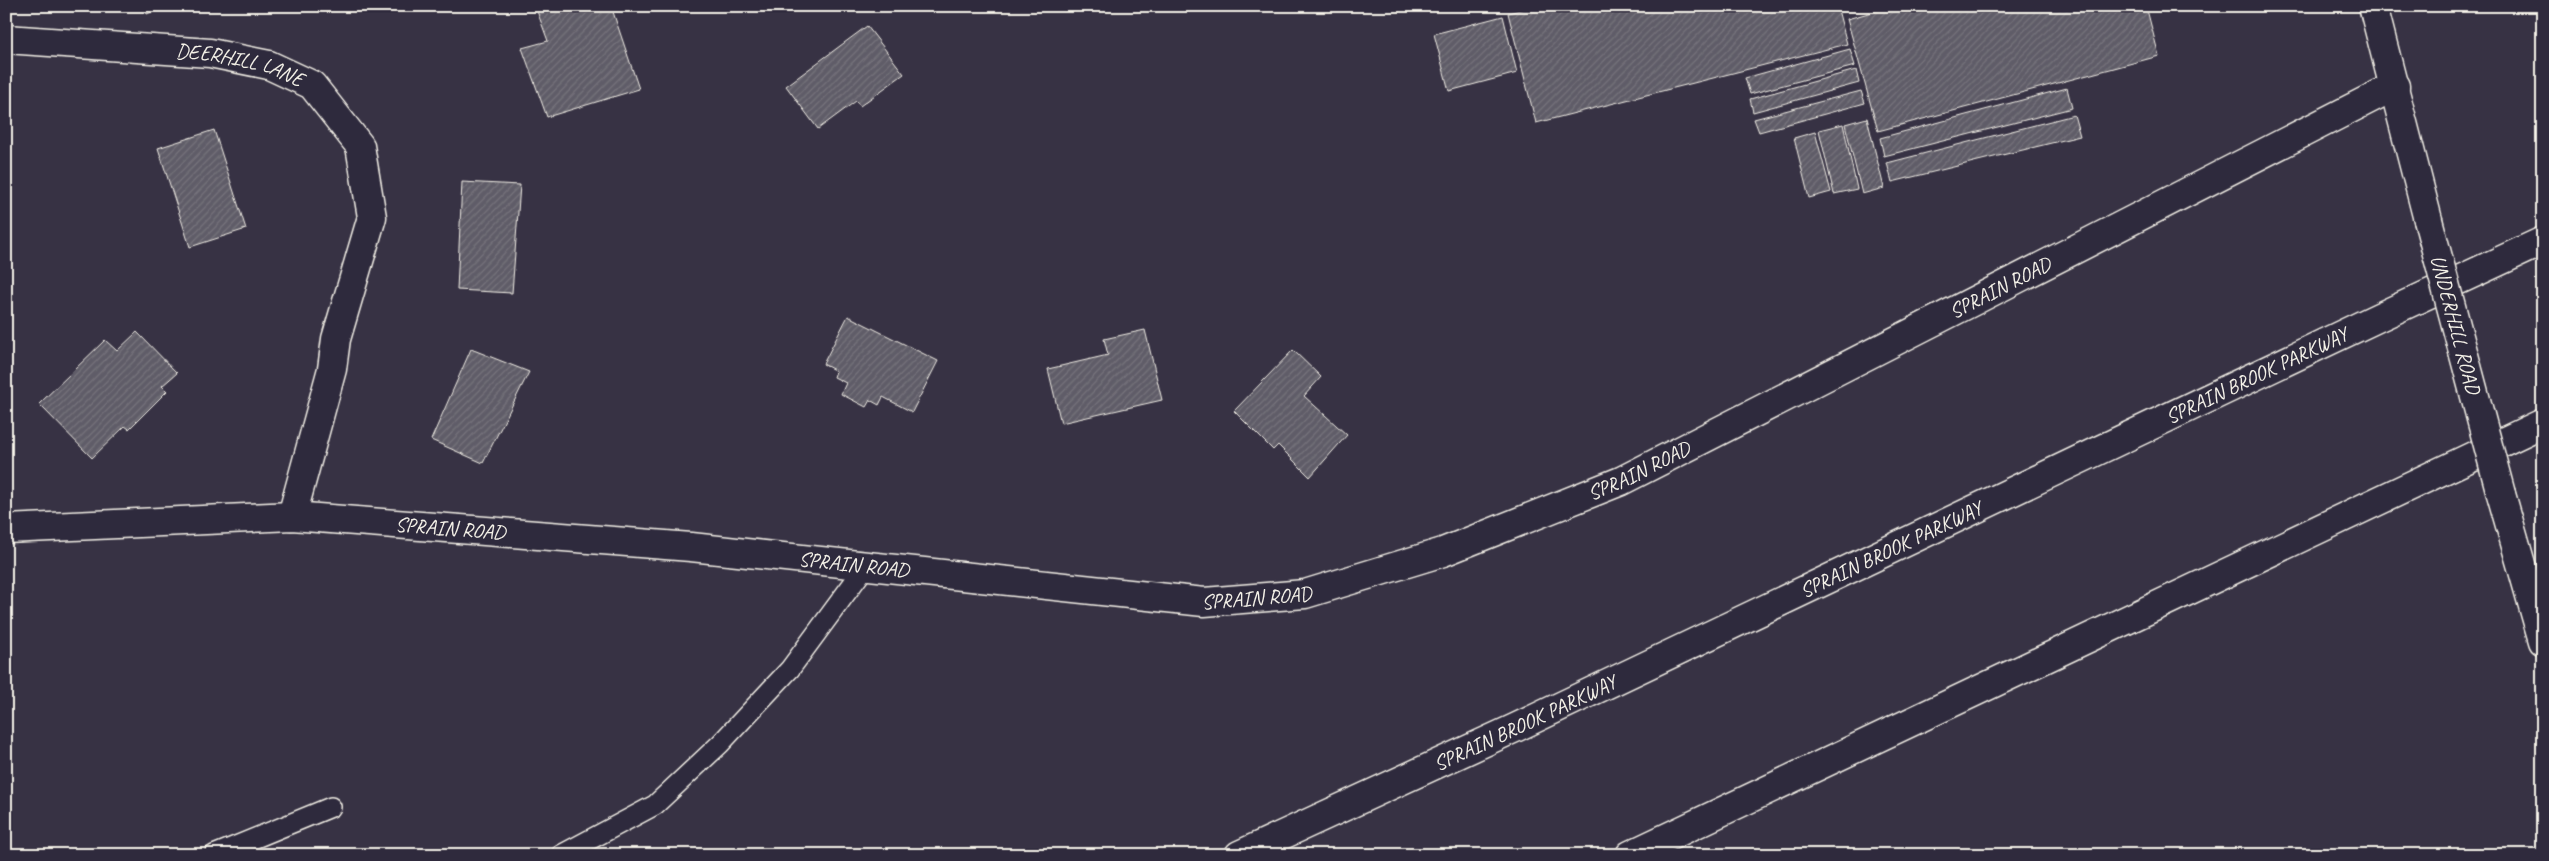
<svg xmlns="http://www.w3.org/2000/svg" width="2549" height="861" viewBox="0 0 2549 861" font-family="Caveat,sans-serif">
<defs>
<pattern id="building-hatch" width="6" height="6" patternUnits="userSpaceOnUse" patternTransform="scale(1.25)"><rect width="6" height="6" fill="#5f5c67"/><path d="M-1 1l2-2M0 6l6-6M5 7l2-2" fill="none" stroke="#77747d"/></pattern>
</defs>
<rect width="100%" height="100%" fill="#373244"/>
<filter id="ink" filterUnits="userSpaceOnUse"><feTurbulence type="fractalNoise" baseFrequency=".02" numOctaves="2"/><feDisplacementMap in="SourceGraphic" scale="10" xChannelSelector="R" yChannelSelector="G"/><feConvolveMatrix kernelMatrix="1 2 1 2 8 2 1 2 1" color-interpolation-filters="sRGB"/></filter>
<g filter="url(#ink)">
<g fill="url(#building-hatch)" stroke="#f4f1e8">
<path d="M144,6H165L147,14Z"/>
<path d="M556,6H611L639,89L547,117L522,48L548,41L537,11Z"/>
<path d="M1536,6H1837L1847,44L1536,123L1508,13Z"/>
<path d="M1894,6H2146L2159,56L1878,131L1847,19Z"/>
<path d="M1503,16L1517,73L1449,91L1434,34Z"/>
<path d="M867,26L904,74L860,106L856,101L818,129L786,86Z"/>
<path d="M1850,49L1855,66L1750,94L1745,78Z"/>
<path d="M1856,70L1859,83L1753,112L1750,99Z"/>
<path d="M2067,88L2072,108L1884,156L1880,138Z"/>
<path d="M1861,91L1865,103L1759,132L1754,119Z"/>
<path d="M2074,115L2080,136L1892,182L1887,163Z"/>
<path d="M1867,118L1884,188L1862,194L1845,124Z"/>
<path d="M1843,124L1857,189L1834,194L1819,130Z"/>
<path d="M214,130L246,229L190,247L158,148Z"/>
<path d="M1815,132L1831,192L1809,198L1794,138Z"/>
<path d="M462,182L520,185L512,293L457,290Z"/>
<path d="M848,316L938,361L912,412L883,397L879,405L870,400L866,407L841,394L846,383L834,377L836,371L823,364Z"/>
<path d="M1145,330L1162,400L1061,423L1048,369L1108,355L1104,339Z"/>
<path d="M137,332L177,373L162,386L167,391L129,429L125,426L92,458L39,404L105,340L117,351Z"/>
<path d="M471,349L529,372L483,463L431,440Z"/>
<path d="M1293,350L1321,377L1304,396L1347,435L1310,477L1278,445L1273,450L1234,411Z"/>
</g>
<g fill="none" stroke-linecap="round" stroke-linejoin="round">
<defs>
<g id="lane">
<path d="M214,855L331,807"/>
<path d="M561,855L655,805L720,744L790,669L866,566"/>
</g>
<g id="street">
<path id="s1" d="M6,39L210,53L269,65L312,85L360,146L372,217L336,339L332,369L292,516"/>
</g>
<g id="secondary">
<path d="M2373,6L2428,220"/>
<path d="M2501,494L2543,641"/>
<path id="s2" d="M6,529L292,516L691,547L1204,602L1305,594L1443,552L1621,481L2395,86"/>
</g>
<g id="highway">
<path id="s3" d="M1239,855L1515,728L2379,317L2543,241"/>
<path d="M1630,855L2543,423"/>
</g>
</defs>
<use href="#lane" stroke="#f4f1e8" stroke-width="22"/>
<use href="#street" stroke="#f4f1e8" stroke-width="31"/>
<use href="#secondary" stroke="#f4f1e8" stroke-width="31"/>
<use href="#highway" stroke="#f4f1e8" stroke-width="31"/>
<use href="#lane" stroke="#2f2a3d" stroke-width="19"/>
<use href="#street" stroke="#2f2a3d" stroke-width="28"/>
<use href="#secondary" stroke="#2f2a3d" stroke-width="28"/>
<use href="#highway" stroke="#2f2a3d" stroke-width="28"/>
<defs>
<g id="secondary-bridge">
<path id="s4" d="M2428,220L2501,494"/>
</g>
</defs>
<use href="#secondary-bridge" stroke="#f4f1e8" stroke-width="31" stroke-linecap="butt"/>
<use href="#secondary-bridge" stroke="#2f2a3d" stroke-width="28"/>
</g>
</g>
<g text-anchor="middle" stroke-width="4" stroke-linejoin="round" paint-order="stroke">
<g font-size="21" fill="#f4f1e8" stroke="#2f2a3d">
<text dy="7" stroke="none"><textPath href="#s1" startOffset="236">DEERHILL LANE</textPath></text>
<text dy="7" stroke="none"><textPath href="#s2" startOffset="2065">SPRAIN ROAD</textPath></text>
<text dy="7" stroke="none"><textPath href="#s4" startOffset="108">UNDERHILL ROAD</textPath></text>
<text dy="7" stroke="none"><textPath href="#s3" startOffset="1125">SPRAIN BROOK PARKWAY</textPath></text>
<text dy="7" stroke="none"><textPath href="#s2" startOffset="1660">SPRAIN ROAD</textPath></text>
<text dy="7" stroke="none"><textPath href="#s2" startOffset="445">SPRAIN ROAD</textPath></text>
<text dy="7" stroke="none"><textPath href="#s3" startOffset="720">SPRAIN BROOK PARKWAY</textPath></text>
<text dy="7" stroke="none"><textPath href="#s2" startOffset="850">SPRAIN ROAD</textPath></text>
<text dy="7" stroke="none"><textPath href="#s2" startOffset="1255">SPRAIN ROAD</textPath></text>
<text dy="7" stroke="none"><textPath href="#s3" startOffset="315">SPRAIN BROOK PARKWAY</textPath></text>
</g>
</g>
<rect width="2549" height="861" fill="none" stroke="#2f2a3d" stroke-width="25"/>
<rect x="12" y="12" width="2524" height="836" fill="none" stroke="#f4f1e8" stroke-width="2" filter="url(#ink)"/>
</svg>
